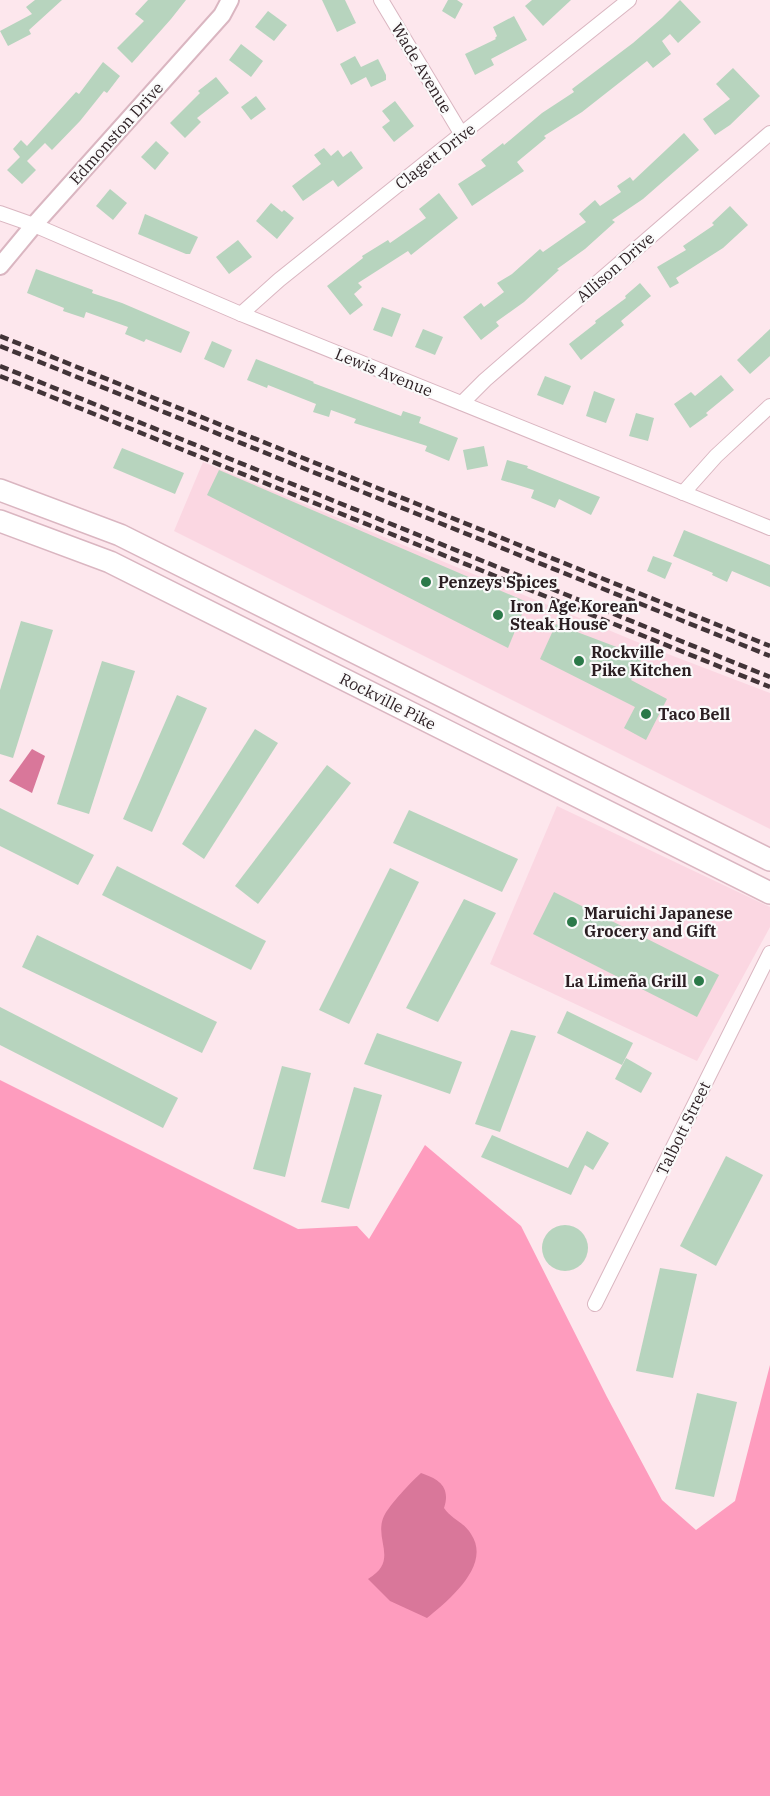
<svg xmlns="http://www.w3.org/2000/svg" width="770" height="1796" viewBox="0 0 770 1796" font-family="'IBM Plex Serif',serif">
<rect width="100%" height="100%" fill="#fde7ed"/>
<g fill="#fbd7e2">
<path d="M203,462L647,646L770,693V829L174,531Z"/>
<path d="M557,806L770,907V927L697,1061L490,964Z"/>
</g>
<path fill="#fe9cbe" d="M0,1080L298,1229L357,1226L369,1239L425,1145L521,1226L607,1397L662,1500L696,1530L735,1501L770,1365V1796H0Z"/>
<g fill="#d9779a">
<path d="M32,749L45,756L32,793L9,781Z"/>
<path d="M421,1473C439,1479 451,1487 444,1508C451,1519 464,1522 471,1534C492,1565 449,1600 427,1618L390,1601L368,1579C400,1560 373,1540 384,1516C389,1505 412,1481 421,1473Z"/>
</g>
<g fill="#b7d4be">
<path d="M35,0H62L29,30L31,34L8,46L0,31L32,14L26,7Z"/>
<path d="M148,0H186L171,19L132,63L117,48L144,21L135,14Z"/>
<path d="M322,0H345L356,23L337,32Z"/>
<path d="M448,0H457L463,4L455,19L442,11Z"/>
<path d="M532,0H571L543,26L525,6Z"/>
<path d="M680,0L701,22L678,43L670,34L662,41L671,54L653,68L647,61L582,112L544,136L546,138L517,162L524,171L472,206L458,184L486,166L481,160L503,143L504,145L542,113L574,92L572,89L633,43L662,18Z"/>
<path d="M268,11L287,25L274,41L255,27Z"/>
<path d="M514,16L527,40L491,59L494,65L475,75L465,54L496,39L495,38L497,36L493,27Z"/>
<path d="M241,44L263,61L251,77L229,60Z"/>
<path d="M355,56L361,67L378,59L386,75V80L371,87L366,77L351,85L340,64Z"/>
<path d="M103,62L120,76L107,93L104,91L80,121L52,150L45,143L27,161L36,170L22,184L7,170L20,157L13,149L21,140L27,146L76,92L79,94Z"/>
<path d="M733,68L760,96L730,125L715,135L703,119L730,99L716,84Z"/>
<path d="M216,77L229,93L197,118L201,122L185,138L170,123L200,93L198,91Z"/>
<path d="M256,96L266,109L251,120L241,107Z"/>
<path d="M395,101L414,126L394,142L382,127L390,121L382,111Z"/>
<path d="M684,133L699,150L643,199L612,220L615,222L585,249L557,269L559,270L524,302L496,322L499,326L481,340L463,317L481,303L484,307L504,292L497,283L512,274L540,249L543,252L586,222L579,214L595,200L600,206L621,192L617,186L630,177L633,181Z"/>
<path d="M156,141L169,153L155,170L141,157Z"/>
<path d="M324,148L331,156L338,150L343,157L351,151L363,168L338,187L333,180L303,201L292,186L321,164L314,155Z"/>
<path d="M110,189L127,203L113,220L96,206Z"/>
<path d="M439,193L458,218L411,255L408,251L358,283L362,287L354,294L363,305L350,315L327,286L363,258L362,256L388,240L390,243L426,218L419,209Z"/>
<path d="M271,203L282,212L284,210L294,218L277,239L256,221Z"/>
<path d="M730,206L748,225L723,248L676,278L679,283L670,288L657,267L686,250L683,246L714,225L712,223Z"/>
<path d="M145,214L198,237L190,254H186L138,234Z"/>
<path d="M238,240L252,257L229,274L216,257Z"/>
<path d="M36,269L93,290L92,293L122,303L190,332L181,353L146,339L144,342L125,334L128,327L86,312L84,318L63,311L64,308L27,293Z"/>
<path d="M640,283L651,296L621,321L624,325L581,360L569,344L596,323L595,321L626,298L625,296Z"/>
<path d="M382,307L401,314L392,337L373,330Z"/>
<path d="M423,329L443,337L435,355L415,347Z"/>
<path d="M770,329V356L750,374L737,360Z"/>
<path d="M212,341L232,350L224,368L204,359Z"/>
<path d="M256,359L314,382L313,383L401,416L403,411L421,417L419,423L458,438L449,461L425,451L427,446L354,423L356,419L331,410L329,417L313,412L316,404L268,385L267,388L247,380Z"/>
<path d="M721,375L734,390L706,413L708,415L690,428L674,404L691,392L695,396Z"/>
<path d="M545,376L571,386L563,405L537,395Z"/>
<path d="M594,391L615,399L606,423L586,416Z"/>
<path d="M636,413L654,418L648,441L629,436Z"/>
<path d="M484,446L488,466L467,470L463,450Z"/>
<path d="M122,448L184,473L175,494L113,468Z"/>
<path d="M507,460L528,466L527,468L600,497L591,515L559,499L555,508L531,498L534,490L501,480Z"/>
<path d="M219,470L527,602L508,648L207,495Z"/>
<path d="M684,530L770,565V587L732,571L727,582L712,575L713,573L673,556Z"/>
<path d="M653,556L672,563L665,579L647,571Z"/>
<path d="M21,621L53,630L13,758L0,754V690Z"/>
<path d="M556,624L643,657L631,680L667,699L646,740L624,728L635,707L540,659Z"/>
<path d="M102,661L135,671L89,814L57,804Z"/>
<path d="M177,695L207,708L152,832L123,819Z"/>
<path d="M255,729L278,743L204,859L182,844Z"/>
<path d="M327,765L351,783L258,904L235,886Z"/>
<path d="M0,808L94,855L78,885L0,846Z"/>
<path d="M409,810L518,859L502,892L393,843Z"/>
<path d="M117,866L266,941L251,970L102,895Z"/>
<path d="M390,868L419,882L349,1024L319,1010Z"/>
<path d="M554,892L719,975L697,1017L533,934Z"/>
<path d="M464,899L496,913L438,1022L406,1008Z"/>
<path d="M37,935L217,1022L202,1053L22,967Z"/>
<path d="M0,1007L178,1098L163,1128L0,1045Z"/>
<path d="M567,1011L633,1043L622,1065L557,1033Z"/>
<path d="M511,1030L536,1036L500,1132L475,1124Z"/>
<path d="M377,1033L462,1062L450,1094L364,1064Z"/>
<path d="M626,1058L652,1073L641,1093L615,1079Z"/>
<path d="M282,1066L311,1073L285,1177L253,1169Z"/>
<path d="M354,1087L382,1095L349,1209L321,1202Z"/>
<path d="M587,1131L609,1143L593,1170L585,1165L571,1195L481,1157L492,1135L568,1168Z"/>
<path d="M726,1156L763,1175L716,1266L680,1246Z"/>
<circle cx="565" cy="1248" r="23"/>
<path d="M660,1268L697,1274L673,1378L636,1371Z"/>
<path d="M697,1393L737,1402L714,1497L675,1489Z"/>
</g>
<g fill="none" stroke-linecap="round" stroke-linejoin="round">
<defs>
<g id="minor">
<path d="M381,0L462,135"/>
<path d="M0,213L34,225L241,314L770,528"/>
<path d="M241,314L279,280L629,0"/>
<path d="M462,403L485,380L770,133"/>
<path d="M683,493L716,456L770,406"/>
<path d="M595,1304L770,953"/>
</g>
<path id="tertiary" d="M0,266L34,225L222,15L230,0"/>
<g id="primary">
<path d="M0,490L120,535L770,860"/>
<path d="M0,521L110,562L770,893"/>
</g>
</defs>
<use href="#minor" stroke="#dab6c1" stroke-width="16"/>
<use href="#tertiary" stroke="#dab6c1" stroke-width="20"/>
<use href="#primary" stroke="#dab6c1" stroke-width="24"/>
<use href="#minor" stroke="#fff" stroke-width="14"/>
<use href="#tertiary" stroke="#fff" stroke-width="16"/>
<use href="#primary" stroke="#fff" stroke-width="21"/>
<g stroke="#423438" stroke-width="4.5" stroke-dasharray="9 4.5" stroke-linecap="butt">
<path d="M0,336L770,646"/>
<path d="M0,346L770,656"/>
<path d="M0,366L770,677"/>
<path d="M0,376L770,687"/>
</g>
</g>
<g fill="#2b7949" stroke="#fafafa" stroke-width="2">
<circle cx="426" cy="582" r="6"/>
<circle cx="498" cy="615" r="6"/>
<circle cx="579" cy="661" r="6"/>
<circle cx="646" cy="714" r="6"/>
<circle cx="572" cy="922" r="6"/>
<circle cx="699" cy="981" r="6"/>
</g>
<g text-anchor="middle" stroke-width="4.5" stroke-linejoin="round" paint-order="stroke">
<g font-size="16" fill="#2b1e22" stroke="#fafafa">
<text transform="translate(422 68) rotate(59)" y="6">Wade Avenue</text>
<text transform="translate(116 133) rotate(-48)" y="6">Edmonston Drive</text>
<text transform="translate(435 156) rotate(-38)" y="6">Clagett Drive</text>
<text transform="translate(615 267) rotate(-41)" y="6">Allison Drive</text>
<text transform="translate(384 372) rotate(22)" y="6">Lewis Avenue</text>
<text transform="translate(388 701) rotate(27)" y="6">Rockville Pike</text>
<text transform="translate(683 1128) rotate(-64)" y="6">Talbott Street</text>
</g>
<g font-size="16" font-weight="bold" fill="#2b1e22" stroke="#fafafa" text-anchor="start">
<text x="438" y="588">Penzeys Spices</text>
<text x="510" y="612">Iron Age Korean<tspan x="510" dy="18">Steak House</tspan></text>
<text x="591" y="658">Rockville<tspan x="591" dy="18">Pike Kitchen</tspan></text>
<text x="658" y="720">Taco Bell</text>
<text x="584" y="919">Maruichi Japanese<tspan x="584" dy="18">Grocery and Gift</tspan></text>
<text x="687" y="987" text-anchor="end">La Limeña Grill</text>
</g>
</g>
</svg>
